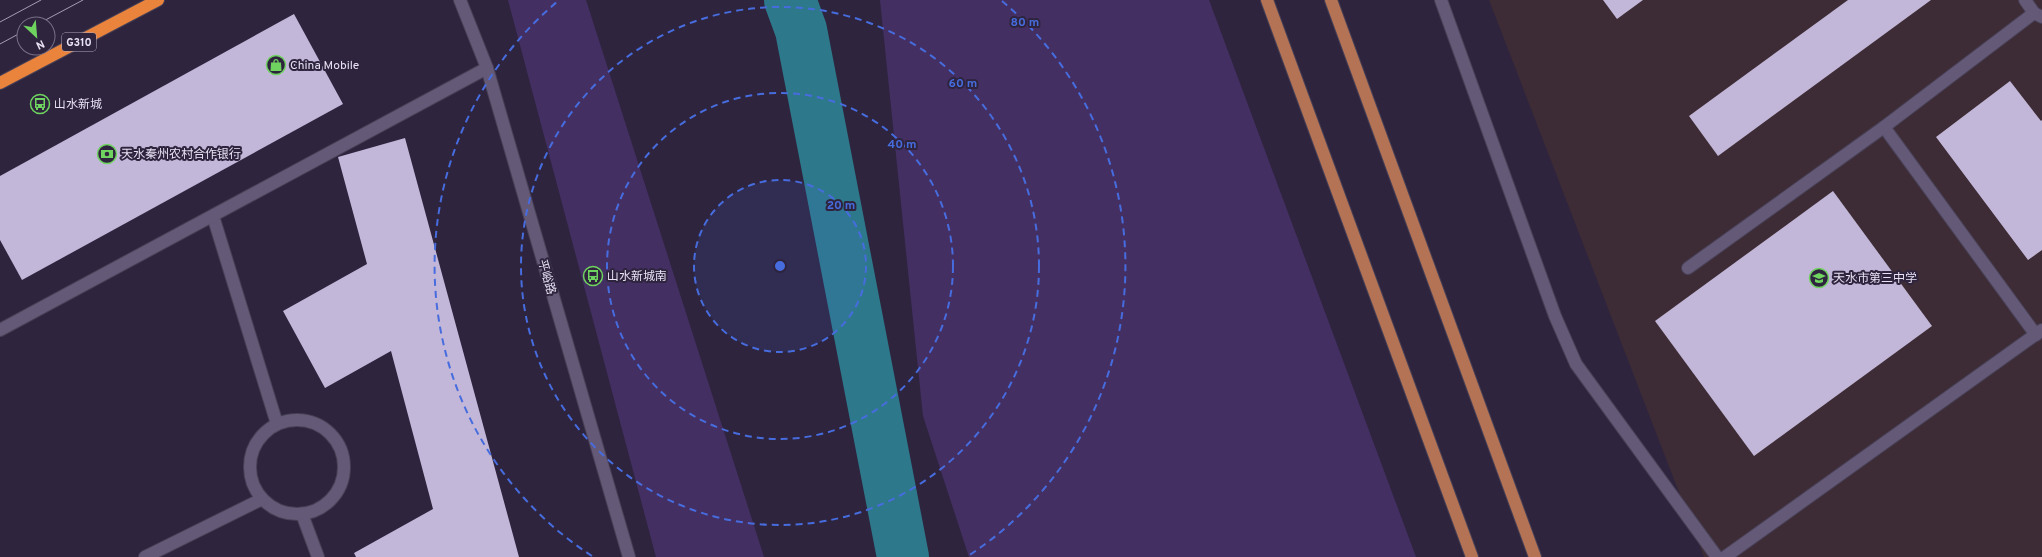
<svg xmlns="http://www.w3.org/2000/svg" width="2042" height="557" viewBox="0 0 2042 557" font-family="Overpass,'Noto Sans SC',sans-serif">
<rect width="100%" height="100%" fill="#2e243e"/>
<path fill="#3d2c35" d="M1489,0H2042V557H1704Z"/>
<g fill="#442f63">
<path d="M508,0H586L764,557H656Z"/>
<path d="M880,0H1209L1416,557H969L923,416Z"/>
</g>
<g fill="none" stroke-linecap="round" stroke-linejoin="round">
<path stroke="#2d798b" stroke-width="52" d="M790,0L801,30L903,557"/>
</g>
<g fill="#c2b7d8">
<path d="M1603,0H1643L1617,19Z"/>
<path d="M1848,0H1931L1718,156L1689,116Z"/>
<path d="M294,14L343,104L22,280L0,240V176Z"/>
<path d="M2010,81L2041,121L2042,120V250L2028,260L1936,137Z"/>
<path d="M405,138L519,557H356L354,553L433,509L391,351L325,388L283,311L367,264L338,157Z"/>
<path d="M1833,191L1932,326L1754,456L1655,321Z"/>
</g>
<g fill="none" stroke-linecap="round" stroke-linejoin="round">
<defs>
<g id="lane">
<path d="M1441,0L1555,316L1576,364L1717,557"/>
<path d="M2025,0L2034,13L2042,17"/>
<path d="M1884,127L2036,335"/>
<path d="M1688,268L1884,127L2034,13"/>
<path d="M302,514L318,557"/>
<path d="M1725,557L2042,330"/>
</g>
<g id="street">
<path d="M213,216L277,424"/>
<path d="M0,330L487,68"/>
<circle cx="297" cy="467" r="47"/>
<path d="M145,557L262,499"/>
</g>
<path id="secondary" d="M460,0L487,68L629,557"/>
<g id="primary">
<path d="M1267,0L1472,557"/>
<path d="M1331,0L1535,557"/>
</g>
<path id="highway" d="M0,83L158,0"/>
</defs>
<use href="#lane" stroke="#484056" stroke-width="14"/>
<use href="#street" stroke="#484056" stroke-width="14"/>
<use href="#secondary" stroke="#484056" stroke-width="14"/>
<use href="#primary" stroke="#484056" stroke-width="14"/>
<use href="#highway" stroke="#484056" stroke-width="14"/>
<use href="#lane" stroke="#645977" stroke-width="12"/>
<use href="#street" stroke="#645977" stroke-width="12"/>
<use href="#secondary" stroke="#645977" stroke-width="12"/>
<use href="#primary" stroke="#b47354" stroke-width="12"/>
<use href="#highway" stroke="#ea843c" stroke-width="12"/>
<g stroke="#a59eb3" stroke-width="1">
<path d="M0,22L41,0"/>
<path d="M38,24L83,0"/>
<path d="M0,44L24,31"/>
</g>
</g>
<circle cx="780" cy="266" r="86" fill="#466cde" fill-opacity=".12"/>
<g fill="none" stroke="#466cde" stroke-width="2" stroke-dasharray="7 5">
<circle cx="780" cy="266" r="86"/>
<circle cx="780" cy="266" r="173"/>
<circle cx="780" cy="266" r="259"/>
<path d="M592 556A346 346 0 0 1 558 1M1002 1A346 346 0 0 1 968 556"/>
</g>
<defs>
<symbol id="shop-ring" viewBox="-11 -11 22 22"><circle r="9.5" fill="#2e243e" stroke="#6fd360" stroke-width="1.5"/><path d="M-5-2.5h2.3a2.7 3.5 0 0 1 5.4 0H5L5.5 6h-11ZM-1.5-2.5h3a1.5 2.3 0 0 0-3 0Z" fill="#6fd360"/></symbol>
<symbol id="bus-ring" viewBox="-11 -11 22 22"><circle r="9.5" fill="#2e243e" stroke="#6fd360" stroke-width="1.5"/><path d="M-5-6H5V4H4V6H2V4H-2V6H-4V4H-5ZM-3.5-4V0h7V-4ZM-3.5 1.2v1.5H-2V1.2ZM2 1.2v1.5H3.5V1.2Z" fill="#6fd360"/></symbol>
<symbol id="bank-ring" viewBox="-11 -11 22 22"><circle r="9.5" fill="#2e243e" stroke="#6fd360" stroke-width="1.5"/><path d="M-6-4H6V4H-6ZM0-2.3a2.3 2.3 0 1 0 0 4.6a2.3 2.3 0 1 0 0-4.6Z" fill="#6fd360"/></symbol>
<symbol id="school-ring" viewBox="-11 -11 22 22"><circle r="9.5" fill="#2e243e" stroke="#6fd360" stroke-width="1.5"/><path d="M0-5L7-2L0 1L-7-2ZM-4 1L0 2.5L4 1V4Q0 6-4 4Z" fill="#6fd360"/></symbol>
</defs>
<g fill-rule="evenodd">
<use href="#shop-ring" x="265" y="54" width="22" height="22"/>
<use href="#bus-ring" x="29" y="93" width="22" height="22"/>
<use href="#bank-ring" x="96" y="143" width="22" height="22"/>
<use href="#bus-ring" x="582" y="265" width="22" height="22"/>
<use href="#school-ring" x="1808" y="267" width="22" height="22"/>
</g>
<g text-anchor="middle" stroke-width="4" stroke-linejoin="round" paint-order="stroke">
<rect fill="#2e243e" stroke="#b0a9bd" stroke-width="1" x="62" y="33" width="34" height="18" rx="3"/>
<g font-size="11" font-weight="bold" fill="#e8e2f4">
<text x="79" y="46">G310</text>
</g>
<g font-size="12" fill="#e8e2f4" stroke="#2e243e" text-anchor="start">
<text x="290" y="69">China Mobile</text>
<text x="54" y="108">山水新城</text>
<text x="121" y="158">天水秦州农村合作银行</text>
<text x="607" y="280">山水新城南</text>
<text x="1833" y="282">天水市第三中学</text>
</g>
<g font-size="12" fill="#e8e2f4" stroke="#2e243e">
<text transform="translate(547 277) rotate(74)" y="4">平峪路</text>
</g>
</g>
<circle cx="780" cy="266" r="6" fill="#466cde" stroke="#2e243e" stroke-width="2"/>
<g font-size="12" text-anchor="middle" font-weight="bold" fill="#466cde" stroke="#2e243e" stroke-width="4" stroke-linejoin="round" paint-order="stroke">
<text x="1025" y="26">80 m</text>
<text x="963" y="87">60 m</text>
<text x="902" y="148">40 m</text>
<text x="841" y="209">20 m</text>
</g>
<g transform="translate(36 36) rotate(154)"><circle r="19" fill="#2e243e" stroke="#787087"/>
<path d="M0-3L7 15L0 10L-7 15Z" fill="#6fd360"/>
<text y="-6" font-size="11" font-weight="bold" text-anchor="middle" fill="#e8e2f4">N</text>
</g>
</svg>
